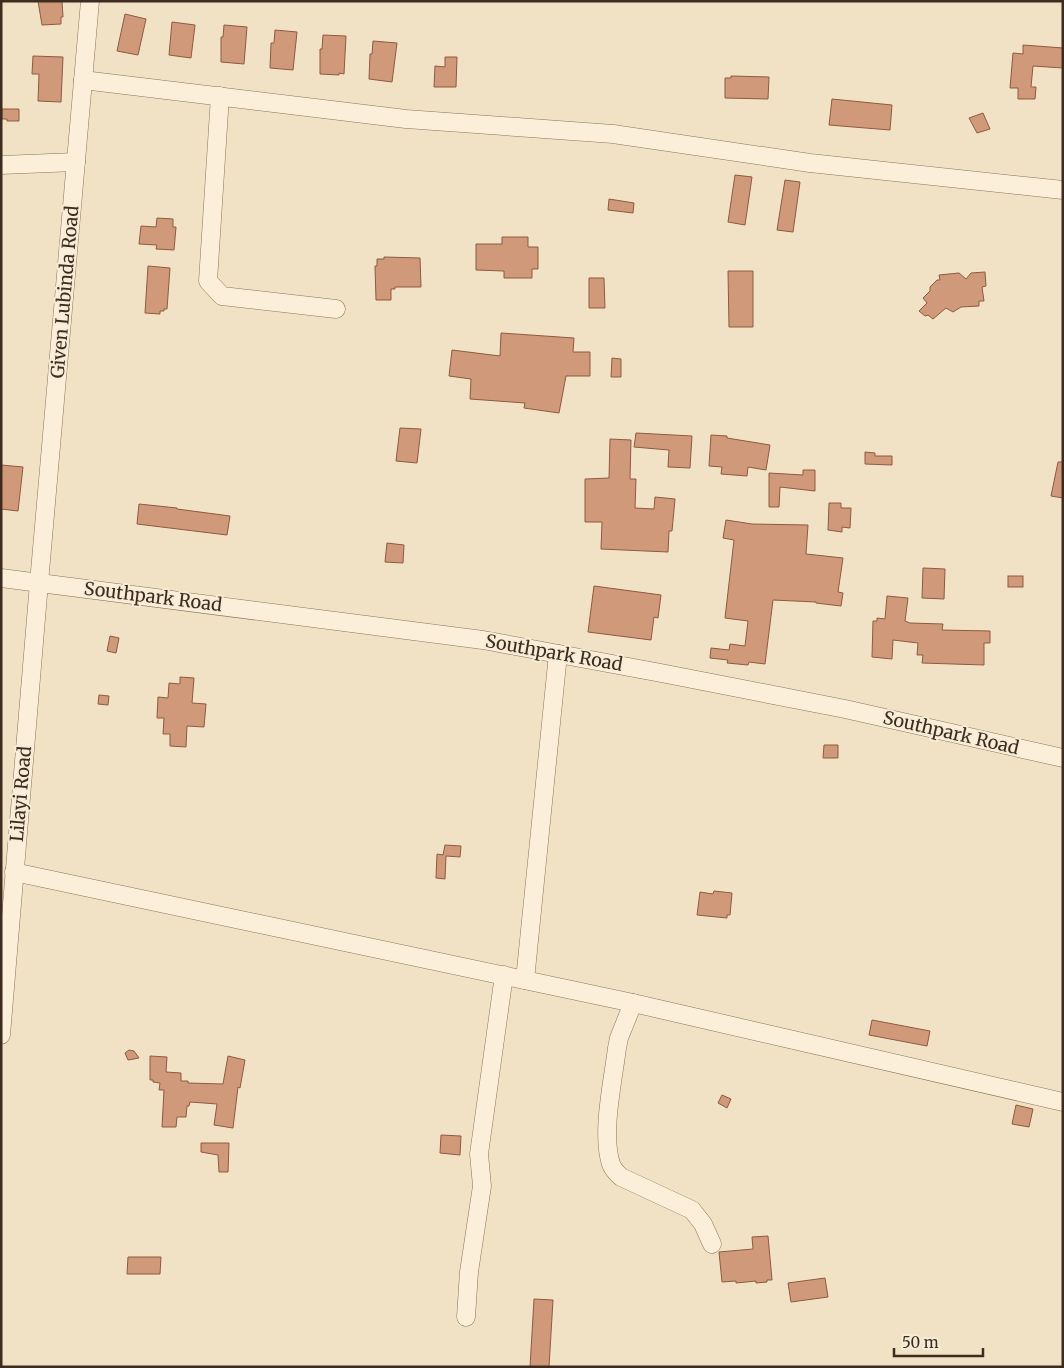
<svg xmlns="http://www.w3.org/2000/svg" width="1064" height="1368" viewBox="0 0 1064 1368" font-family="Merriweather,serif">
<rect width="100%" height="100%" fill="#f1e2c6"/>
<g fill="#d09a7a" stroke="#8e5a3f">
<path d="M38,1H62L63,17H61V24L42,25Z"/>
<path d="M125,14L146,19L138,55L117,51Z"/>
<path d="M172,22L195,25L191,58L169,55Z"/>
<path d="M224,25L247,27L244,64L221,62V37H223Z"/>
<path d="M275,30L297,32L293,70L270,68L271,43H274Z"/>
<path d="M323,35L346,36L344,74L339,73V75L320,74V49H322Z"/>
<path d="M373,41L397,43L392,82L369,79L370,54H372Z"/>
<path d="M1023,45L1063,48V68L1033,66L1031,87H1036L1035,99H1018V88H1010L1013,53L1023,54Z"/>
<path d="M33,56L63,57L61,102L38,101L39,74H32Z"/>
<path d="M445,57H457L456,87H434L435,66L445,67Z"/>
<path d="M731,76L769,77L768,99L725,98V78H731Z"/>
<path d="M832,99L892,105L890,130L829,125Z"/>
<path d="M2,109H19V121H7V119H2Z"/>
<path d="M983,113L990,129L977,133L969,118Z"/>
<path d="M735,175L752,177L745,225L728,222Z"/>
<path d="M785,180L800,182L793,232L777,230Z"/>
<path d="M609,199L634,203L633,213L608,210Z"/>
<path d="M157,218L173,219V227H176L174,250L156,249L157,245L139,244L141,226L156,227Z"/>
<path d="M502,237H528V247H538V269H532V278H504V271L476,270V244H502Z"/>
<path d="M384,257L420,258L421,287H395V289H391V300H376L375,266H377V259H384Z"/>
<path d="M148,266L170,268L167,309H164V311H160V314L145,313Z"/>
<path d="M728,271H753V327H729Z"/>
<path d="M985,272L986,286L982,287L984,301H979V306L961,307L953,312L946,308L933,319L928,315L925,316L919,311L927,303L923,298L930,291V287L937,280H940L939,275L959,273L966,279L971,273Z"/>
<path d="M589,278H604L605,308H589Z"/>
<path d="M501,333L574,338L573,352H590V376H566L559,413L524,408L525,403L470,399L471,379L449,376L452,350L500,356Z"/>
<path d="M612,358L621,359V377H611Z"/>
<path d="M400,428L421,429L417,463L396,461Z"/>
<path d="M636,433L692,436L690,468L668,467L669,450L634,447Z"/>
<path d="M711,435L727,436V438L770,445L766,470L748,467L747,476L721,474L722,467L709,466Z"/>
<path d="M610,439L631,440L630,479H636L635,508L654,509L655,497L675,499L672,531H669L668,552L601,549L602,522H585V479L609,478Z"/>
<path d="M865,452L875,453V456H892V465L865,464Z"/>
<path d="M1058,462H1063V498L1051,496Z"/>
<path d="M1,465L23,467L18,511L1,509Z"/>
<path d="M803,470H815V491L780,487L779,507H769V473L803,475Z"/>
<path d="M829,503H841V508H851L850,528L842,527V532L828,530Z"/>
<path d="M139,504L177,508V509L230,516L227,535L137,524Z"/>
<path d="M726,520L752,524L808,525L806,554L843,558L838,592L843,593L841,606L816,603V602L773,600L765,664L749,662L748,665L727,663L728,660L710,658L711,648L729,650L730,644L745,646L748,621L725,618L734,540L723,538Z"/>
<path d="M387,543L404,545L403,563L385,562Z"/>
<path d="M923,568L945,569L944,599L922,598Z"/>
<rect x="1008" y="576" width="15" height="11"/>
<path d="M594,586L661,595L658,618L654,617L651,640L588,632Z"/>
<path d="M887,596L908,598L905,621L910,623L943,624L942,630L990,631V643H984V665L922,663L923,655H917L918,643L893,640L892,659L872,657L873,621H877V618L885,619Z"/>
<path d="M110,636L119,638L116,653L107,651Z"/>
<path d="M180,677L194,678L192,703L206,704L204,727L187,726L186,747L170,746V734H163L164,718H157L158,697L168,698L169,683L180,684Z"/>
<path d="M99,695L109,696L108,705L98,704Z"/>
<path d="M824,745H838V758H823Z"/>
<path d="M445,845L461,846L460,857L446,856L445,879L436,878L437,854L443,855Z"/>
<path d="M714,891L732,893L730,915H727V918L697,915L700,892L713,894Z"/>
<path d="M872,1020L930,1031L927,1046L869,1035Z"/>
<path d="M129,1050L134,1051L139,1058L128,1060L125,1053Z"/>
<path d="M150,1056L167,1057L166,1072L181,1073V1081H188V1083L223,1084L228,1056L245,1060L240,1088L238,1087L233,1128L214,1125L217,1104L190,1102L189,1106H187L186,1117H177L176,1127H162L164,1090H159L160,1083L153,1082V1080H150Z"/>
<path d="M722,1095L731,1099L727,1108L718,1103Z"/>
<path d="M1016,1105L1033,1109L1029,1127L1012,1124Z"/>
<path d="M441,1135L461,1136L460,1155L440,1153Z"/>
<path d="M201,1143H229L228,1172H219L218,1155L201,1152Z"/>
<path d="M768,1236L772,1280H767V1282L756,1283V1281L736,1283V1281L722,1282L719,1252L753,1249L752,1237Z"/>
<path d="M128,1257H161L160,1274H127Z"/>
<path d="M825,1278L828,1297L791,1302L788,1283Z"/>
<path d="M534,1299L553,1300L549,1367H530Z"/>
</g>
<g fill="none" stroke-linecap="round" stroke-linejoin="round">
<defs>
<g id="minor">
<path d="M83,80L406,119L613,134L810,163L1063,190"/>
<path d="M220,96L208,281L222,296L336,309"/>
<path d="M1,165L76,162"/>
<path d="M1,578L483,640L661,673L845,709L1063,758"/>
<path d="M14,872L633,1003L1063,1102"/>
<path d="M525,980L558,654"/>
<path d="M633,1003L619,1038L617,1048C613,1081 601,1133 611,1164C613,1170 617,1173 621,1177L692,1210L703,1224L712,1244"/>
<path d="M1,1035L39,583L90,1"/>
<path d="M466,1317L469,1272L482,1186L479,1154L504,975"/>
</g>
</defs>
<use href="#minor" stroke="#8d735a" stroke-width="19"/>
<use href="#minor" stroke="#fbefda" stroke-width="18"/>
</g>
<g text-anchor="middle" stroke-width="4" stroke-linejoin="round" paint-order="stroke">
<g font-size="18" fill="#3d2c1f" stroke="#f7ecd6">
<text transform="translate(65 292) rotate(-85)" y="6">Given Lubinda Road</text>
<text transform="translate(153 597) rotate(7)" y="6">Southpark Road</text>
<text transform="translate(554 653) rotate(10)" y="6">Southpark Road</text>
<text transform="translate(951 733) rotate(13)" y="6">Southpark Road</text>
<text transform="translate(21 794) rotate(-85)" y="6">Lilayi Road</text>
</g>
</g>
<rect width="1064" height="1368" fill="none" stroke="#3d2c1f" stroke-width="5"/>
<path d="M894 1348v8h89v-8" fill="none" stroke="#3d2c1f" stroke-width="2.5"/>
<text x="902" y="1348" font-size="15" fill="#3d2c1f" stroke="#f7ecd6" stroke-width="4" paint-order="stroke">50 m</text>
</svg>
